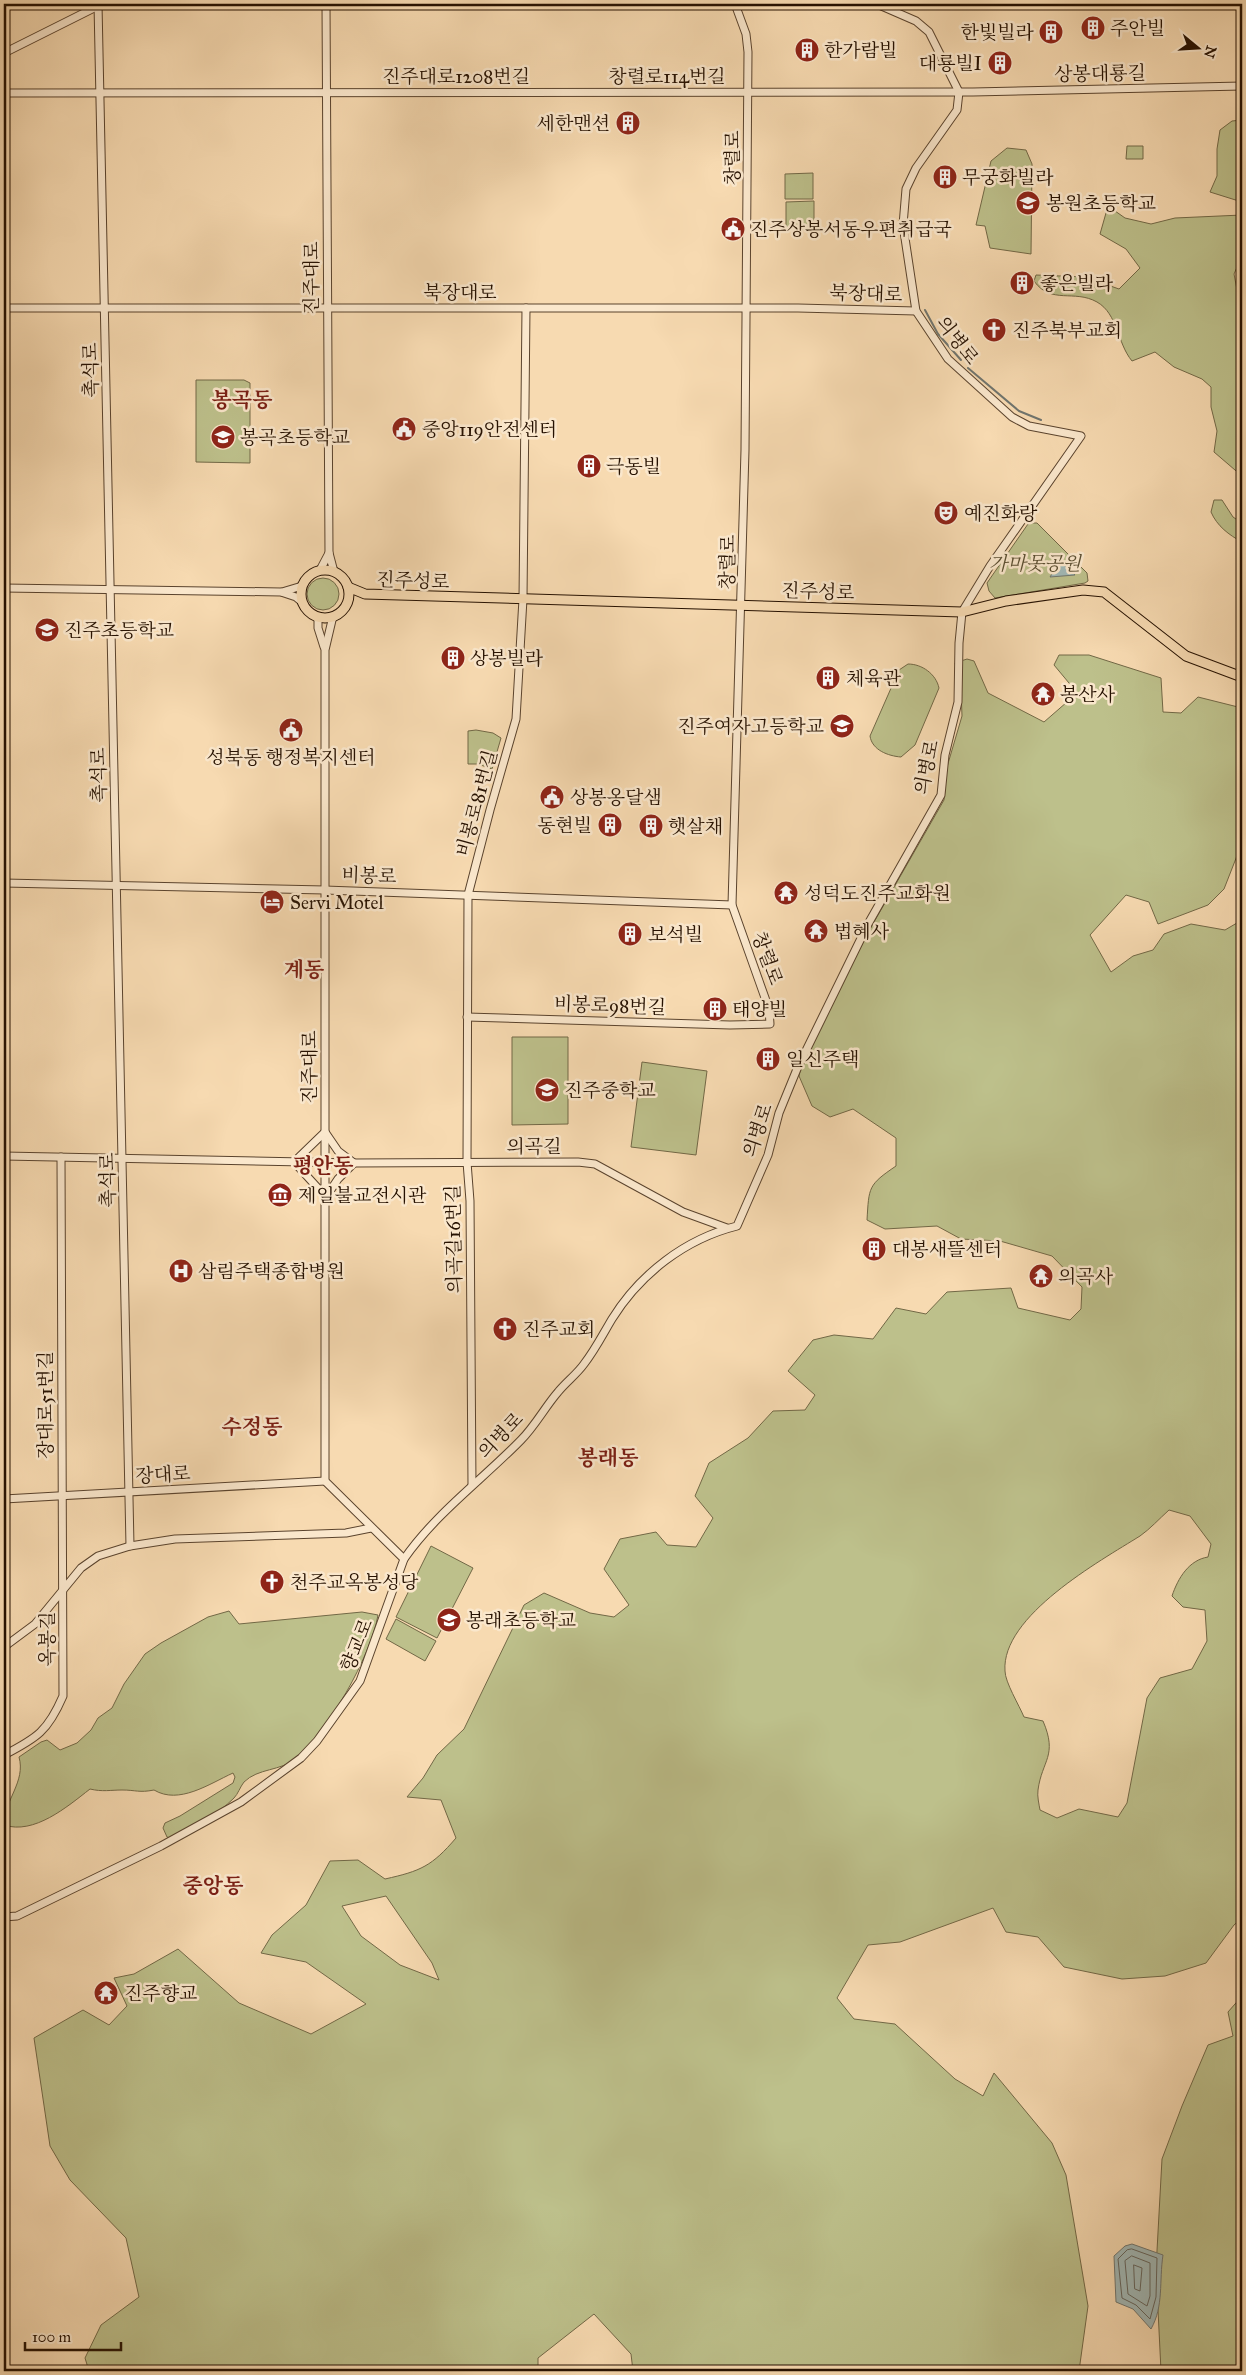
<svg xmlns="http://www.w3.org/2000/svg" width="1246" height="2375" viewBox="0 0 1246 2375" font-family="'IM FELL Great Primer','Noto Serif KR',serif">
<rect width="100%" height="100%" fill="#f7dab1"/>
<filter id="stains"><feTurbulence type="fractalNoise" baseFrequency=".004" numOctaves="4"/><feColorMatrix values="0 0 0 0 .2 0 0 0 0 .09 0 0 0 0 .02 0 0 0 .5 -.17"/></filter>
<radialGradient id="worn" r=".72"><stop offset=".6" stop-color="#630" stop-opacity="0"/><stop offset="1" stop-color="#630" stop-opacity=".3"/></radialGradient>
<g fill="#bdc08b" stroke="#726846" fill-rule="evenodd">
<path d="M1242,120V202L1210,192L1217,176V149L1220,130L1232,121Z"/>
<path d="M1127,146H1143V159H1126Z"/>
<path d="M1007,148L1026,150L1032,164L1031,254L990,248L985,226L976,225L991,161Z"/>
<path d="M813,173V199H785V174Z"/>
<path d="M814,201V230H789L786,228V202Z"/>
<path d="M1108,206L1125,218L1151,224L1175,218L1242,215V256L1234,274L1242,316V476L1214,452L1217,431L1211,407V387L1202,379L1174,367L1155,352L1132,361C1117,343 1118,314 1097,302C1074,289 1051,305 1034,281L1036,275L1085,277L1119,289L1140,268L1126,249L1100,234Z"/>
<path d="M196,380H244L250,383V463L196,462Z"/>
<path d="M1214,500H1222L1233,517L1242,523V542C1229,535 1217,526 1211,512Z"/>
<path d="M1032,523H1037L1087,573L1088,581L1085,583L995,598L989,591L987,583L1028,524Z"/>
<circle cx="323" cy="594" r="16"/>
<path d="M1059,655H1089L1161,678L1163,712L1181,713L1198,697L1242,708V843L1224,889L1208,905L1158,924L1149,902L1126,895L1090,935L1111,972L1133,956L1153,950L1164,934L1191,924L1225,930L1242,920V1918L1234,1925L1206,1963L1165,1976L1122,1979L1064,1967L1038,1937L1006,1932L993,1908L900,1942L868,1945L837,1998L854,2019L895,2024L955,2079L983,2096L994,2073L1052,2143L1066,2175L1088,2306L1079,2371H633L631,2354L594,2314L538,2358V2371H89L85,2358L101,2325L139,2297L126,2238L70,2180L50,2146L34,2038L83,2010L109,2025L127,2006L114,1978L134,1974L178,1949L239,2003L311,2034L366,2004L306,1962L261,1953L272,1935L306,1905L330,1861L358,1860L385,1879C421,1871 432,1866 456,1838L441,1800L407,1797L423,1778L437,1755L464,1729L524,1605L544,1593L590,1613L614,1617L629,1605L604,1569L620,1539L656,1532L667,1545L696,1547L713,1518L695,1496L709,1463L748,1438L773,1411L805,1410L815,1395L788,1371L813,1340L834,1335L873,1339L896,1308L926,1314L947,1292L1011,1288L1018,1308L1070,1320L1081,1309L1082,1287L1052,1256L1000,1241L961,1239L937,1226L885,1229L867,1220C869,1187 868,1185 896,1166V1138L853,1109L830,1117L812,1106L799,1076L802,1062L870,929L944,800L947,767L962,716L961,689L955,663L967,659L974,661L988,693L1044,722L1067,702L1074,689L1054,665ZM1169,1510L1190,1516L1211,1544L1208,1557C1189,1560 1178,1578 1172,1596L1183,1607L1205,1610L1207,1641L1192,1669L1160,1678L1147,1698L1127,1803L1118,1817L1079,1809L1057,1818L1040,1810C1039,1804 1037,1796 1038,1790C1042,1760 1058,1756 1043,1721L1024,1717C1019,1705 1005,1682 1005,1671C1001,1616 1100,1561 1140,1536C1150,1529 1159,1519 1169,1510ZM386,1896L432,1963L439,1980L400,1965L361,1936L342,1906Z"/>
<path d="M908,664C922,664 936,674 939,688L915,745L901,757C888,756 872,750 870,736L899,670Z"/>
<path d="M476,730L493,733L501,738L492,769L478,764H468V731Z"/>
<path d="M512,1037H568V1124L512,1125Z"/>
<path d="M642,1062L707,1071L696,1155L631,1147Z"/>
<path d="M431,1546L473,1568L437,1638L396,1617Z"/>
<path d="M229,1611L239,1624L362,1612L378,1615C371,1656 328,1732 295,1759C281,1771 258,1768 244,1782C240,1787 238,1794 234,1798C217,1815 194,1827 175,1840L167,1837L163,1828L165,1823L180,1816L233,1783L235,1777L233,1773C209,1784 179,1805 154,1790C139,1793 136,1790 122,1790C111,1790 102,1792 90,1789C67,1807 34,1835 4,1825C4,1800 26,1782 19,1757L41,1742L47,1740L60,1750L77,1743L91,1730L98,1718L112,1708L124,1684L145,1654L161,1643L208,1617Z"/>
<path d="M396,1619L436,1641L425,1661L386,1639Z"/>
<path d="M1242,1996V2371H1161L1156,2269L1162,2159L1182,2106L1208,2045L1233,2036L1228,2012Z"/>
</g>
<g fill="#a1b8b6" stroke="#70756e">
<path d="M1060,561L1075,575L1050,577Z"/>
<path d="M1132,2244L1163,2255C1159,2281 1164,2306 1151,2329L1133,2309L1116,2302L1114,2256L1125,2246Z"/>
</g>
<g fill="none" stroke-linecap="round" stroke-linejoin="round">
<g stroke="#64645c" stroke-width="1">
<path d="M1132,2249L1157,2258L1156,2297L1150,2319L1136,2305L1122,2298L1118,2259L1127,2250Z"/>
<path d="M1132,2256L1150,2263V2296L1147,2306L1128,2294L1125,2261Z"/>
<path d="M1134,2265L1142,2268L1140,2291L1135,2289Z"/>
</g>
<g stroke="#70756e" stroke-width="2">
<path d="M925,310L938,334L961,360"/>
<path d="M968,368L1019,411L1041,420"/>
</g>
<defs>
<g id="minor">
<path d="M98,4L130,1546"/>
<path d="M326,4L329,553L334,572"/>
<path d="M4,53L102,4"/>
<path d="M4,93L973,92L1242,86"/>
<path d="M4,308H798L916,311"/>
<path d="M320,570L329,553"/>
<path d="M4,588L281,592L296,597L302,602"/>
<path d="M282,592L302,586"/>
<path d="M318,617V628L324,647"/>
<path d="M4,883L325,890L732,905"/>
<path d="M467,1017L730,1025L770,1024L769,1009L732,905L745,450L748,52L746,34L735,4"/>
<path d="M325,1132L338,1151L354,1163L338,1179L326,1197L294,1162Z"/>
<path d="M4,1156L354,1163L578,1162L595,1164L683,1212L727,1228"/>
<path d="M472,1485L470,1201L467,1162L468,895L490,810L516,719L523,599L526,308"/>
<path d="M4,1499L325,1481"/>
<path d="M404,1559C436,1513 482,1480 521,1440C535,1426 545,1407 558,1392C566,1382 577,1374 584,1364C595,1350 603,1334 612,1319C640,1274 685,1239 737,1226L768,1155L779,1113L797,1069L868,924L941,795L945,755L958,702L959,643L962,612L990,566L1081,436L1029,426L1012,417L948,359L916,311L903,225L906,189L916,168L957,110L959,92L929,32L916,21L877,4"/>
<path d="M4,1647L35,1624L81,1568L98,1556L130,1546L175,1539L346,1533L371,1528"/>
<path d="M4,1755C37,1738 48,1731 63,1696L61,1157"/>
<path d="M4,1917L17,1916L161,1846L241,1802L301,1758L317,1741L360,1681L404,1559L325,1481V650L333,616"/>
</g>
<g id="major">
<circle cx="325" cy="594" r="24"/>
<path d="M348,587L365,594L962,612L1006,601L1083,590L1104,592L1186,656L1242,677"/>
</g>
</defs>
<use href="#minor" stroke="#5a432d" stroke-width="9"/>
<use href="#major" stroke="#261101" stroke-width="11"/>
<use href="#minor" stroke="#fae7cc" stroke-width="7"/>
<use href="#major" stroke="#f7dab1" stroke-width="9"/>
</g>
<defs>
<symbol id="building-disc" viewBox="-11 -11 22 22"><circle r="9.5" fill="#8f2418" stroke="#fae7cc"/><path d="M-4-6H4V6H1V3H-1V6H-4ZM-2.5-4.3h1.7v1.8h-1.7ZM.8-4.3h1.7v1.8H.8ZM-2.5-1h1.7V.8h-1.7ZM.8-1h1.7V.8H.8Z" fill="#fff"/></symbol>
<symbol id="school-disc" viewBox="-11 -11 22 22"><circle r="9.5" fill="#8f2418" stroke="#fae7cc"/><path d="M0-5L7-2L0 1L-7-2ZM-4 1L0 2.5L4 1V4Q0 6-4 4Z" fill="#fff"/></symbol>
<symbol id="civic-disc" viewBox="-11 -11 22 22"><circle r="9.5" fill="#8f2418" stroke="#fae7cc"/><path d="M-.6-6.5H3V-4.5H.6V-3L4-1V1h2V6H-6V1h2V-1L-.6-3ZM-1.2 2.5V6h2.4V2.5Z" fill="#fff"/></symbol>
<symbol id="church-disc" viewBox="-11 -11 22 22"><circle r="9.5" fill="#8f2418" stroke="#fae7cc"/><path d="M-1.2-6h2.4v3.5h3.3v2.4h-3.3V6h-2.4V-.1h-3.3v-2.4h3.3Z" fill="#fff"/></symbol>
<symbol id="theatre-disc" viewBox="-11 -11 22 22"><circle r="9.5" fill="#8f2418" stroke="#fae7cc"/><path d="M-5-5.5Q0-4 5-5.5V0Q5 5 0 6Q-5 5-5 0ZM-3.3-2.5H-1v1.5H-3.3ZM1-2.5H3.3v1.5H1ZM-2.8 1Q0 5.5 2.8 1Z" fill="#fff"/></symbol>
<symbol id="temple-disc" viewBox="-11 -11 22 22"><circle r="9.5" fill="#8f2418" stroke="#fae7cc"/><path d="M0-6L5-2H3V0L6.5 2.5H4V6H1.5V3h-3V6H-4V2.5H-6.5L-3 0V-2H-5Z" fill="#fff"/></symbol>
<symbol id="hotel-disc" viewBox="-11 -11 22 22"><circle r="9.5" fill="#8f2418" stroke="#fae7cc"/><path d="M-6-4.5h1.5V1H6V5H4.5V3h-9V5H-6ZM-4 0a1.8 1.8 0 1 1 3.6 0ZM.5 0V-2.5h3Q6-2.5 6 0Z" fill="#fff"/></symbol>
<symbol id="museum-disc" viewBox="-11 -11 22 22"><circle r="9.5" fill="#8f2418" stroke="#fae7cc"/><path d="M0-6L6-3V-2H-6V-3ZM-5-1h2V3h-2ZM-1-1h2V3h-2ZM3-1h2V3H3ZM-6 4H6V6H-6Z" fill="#fff"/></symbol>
<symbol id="hospital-disc" viewBox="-11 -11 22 22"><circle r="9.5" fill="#8f2418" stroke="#fae7cc"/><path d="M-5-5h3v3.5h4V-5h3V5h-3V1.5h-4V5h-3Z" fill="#fff"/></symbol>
</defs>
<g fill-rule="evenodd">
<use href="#building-disc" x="1079" y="14" width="28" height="28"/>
<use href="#building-disc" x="1037" y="18" width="28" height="28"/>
<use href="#building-disc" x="793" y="36" width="28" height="28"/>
<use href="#building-disc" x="986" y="49" width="28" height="28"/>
<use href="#building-disc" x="614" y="109" width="28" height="28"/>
<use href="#building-disc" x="931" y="163" width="28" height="28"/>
<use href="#school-disc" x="1014" y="189" width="28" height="28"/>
<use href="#civic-disc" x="719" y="215" width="28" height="28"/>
<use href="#building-disc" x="1008" y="269" width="28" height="28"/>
<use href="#church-disc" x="980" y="316" width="28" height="28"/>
<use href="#civic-disc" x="390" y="415" width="28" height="28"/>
<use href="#school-disc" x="209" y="423" width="28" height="28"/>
<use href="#building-disc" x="575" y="452" width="28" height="28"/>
<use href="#theatre-disc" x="932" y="499" width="28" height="28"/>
<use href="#school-disc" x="33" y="616" width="28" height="28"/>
<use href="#building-disc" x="439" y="644" width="28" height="28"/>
<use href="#building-disc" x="814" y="664" width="28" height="28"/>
<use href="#temple-disc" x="1029" y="680" width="28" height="28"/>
<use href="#school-disc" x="828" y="712" width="28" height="28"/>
<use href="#civic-disc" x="277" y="716" width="28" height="28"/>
<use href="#civic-disc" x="538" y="783" width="28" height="28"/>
<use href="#building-disc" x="596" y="811" width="28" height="28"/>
<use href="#building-disc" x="637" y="812" width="28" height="28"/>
<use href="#temple-disc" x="772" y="879" width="28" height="28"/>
<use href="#hotel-disc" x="258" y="888" width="28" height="28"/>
<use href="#temple-disc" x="802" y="917" width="28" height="28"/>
<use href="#building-disc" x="616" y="920" width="28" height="28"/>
<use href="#building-disc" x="701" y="995" width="28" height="28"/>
<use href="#building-disc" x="754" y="1045" width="28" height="28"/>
<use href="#school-disc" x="533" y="1076" width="28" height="28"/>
<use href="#museum-disc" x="266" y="1181" width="28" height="28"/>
<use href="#building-disc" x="860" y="1235" width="28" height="28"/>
<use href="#hospital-disc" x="167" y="1257" width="28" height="28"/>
<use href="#temple-disc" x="1027" y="1262" width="28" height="28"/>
<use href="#church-disc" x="491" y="1315" width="28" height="28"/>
<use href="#church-disc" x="258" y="1568" width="28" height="28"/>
<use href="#school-disc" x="435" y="1606" width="28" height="28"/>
<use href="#temple-disc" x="92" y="1979" width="28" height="28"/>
</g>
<g text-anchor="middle" stroke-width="5" stroke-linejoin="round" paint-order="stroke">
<g font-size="19" fill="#261101" stroke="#fae7cc" text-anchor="start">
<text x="1110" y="35">주안빌</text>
<text x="1034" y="39" text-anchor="end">한빛빌라</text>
<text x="824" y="57">한가람빌</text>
<text x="982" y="70" text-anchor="end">대룡빌I</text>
<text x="610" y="130" text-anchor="end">세한맨션</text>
<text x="962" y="184">무궁화빌라</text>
<text x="1046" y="210">봉원초등학교</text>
<text x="750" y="236">진주상봉서동우편취급국</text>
<text x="1040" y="290">좋은빌라</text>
<text x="1012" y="337">진주북부교회</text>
<text x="422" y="436">중앙119안전센터</text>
<text x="240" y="444">봉곡초등학교</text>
<text x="606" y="473">극동빌</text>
<text x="964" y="520">예진화랑</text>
<text x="64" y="637">진주초등학교</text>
<text x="470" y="665">상봉빌라</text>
<text x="846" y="685">체육관</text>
<text x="1060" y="701">봉산사</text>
<text x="824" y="733" text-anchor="end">진주여자고등학교</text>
<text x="291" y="764" text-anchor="middle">성북동 행정복지센터</text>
<text x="570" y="804">상봉옹달샘</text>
<text x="592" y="832" text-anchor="end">동현빌</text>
<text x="668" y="833">햇살채</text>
<text x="804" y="900">성덕도진주교화원</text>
<text x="290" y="909">Servi Motel</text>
<text x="834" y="938">법혜사</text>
<text x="648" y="941">보석빌</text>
<text x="732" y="1016">태양빌</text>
<text x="786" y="1066">일신주택</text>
<text x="564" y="1097">진주중학교</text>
<text x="298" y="1202">제일불교전시관</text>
<text x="892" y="1256">대봉새뜰센터</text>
<text x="198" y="1278">삼림주택종합병원</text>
<text x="1058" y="1283">의곡사</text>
<text x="522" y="1336">진주교회</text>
<text x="290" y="1589">천주교옥봉성당</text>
<text x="466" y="1627">봉래초등학교</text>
<text x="124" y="2000">진주향교</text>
</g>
<g font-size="19" fill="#261101" stroke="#fae7cc">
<text transform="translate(1100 73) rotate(-1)" y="7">상봉대룡길</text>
<text x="456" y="83">진주대로1208번길</text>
<text x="667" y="83">창렬로114번길</text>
<text transform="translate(732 158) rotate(-90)" y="7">창렬로</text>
<text transform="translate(311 278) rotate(-90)" y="7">진주대로</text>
<text x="460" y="299">북장대로</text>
<text transform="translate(866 293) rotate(2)" y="7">북장대로</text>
<text transform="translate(958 340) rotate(52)" y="7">의병로</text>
<text transform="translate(90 370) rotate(-91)" y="7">촉석로</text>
<text transform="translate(727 562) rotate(-89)" y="7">창렬로</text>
<text transform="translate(413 580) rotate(2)" y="7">진주성로</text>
<text transform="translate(818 591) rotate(2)" y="7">진주성로</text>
<text transform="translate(926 767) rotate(-78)" y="7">의병로</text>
<text transform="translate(98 775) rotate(-91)" y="7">촉석로</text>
<text transform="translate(476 803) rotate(-75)" y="7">비봉로81번길</text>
<text transform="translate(369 875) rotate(2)" y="7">비봉로</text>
<text transform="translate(768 958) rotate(70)" y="7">창렬로</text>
<text transform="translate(610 1005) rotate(2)" y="7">비봉로98번길</text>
<text transform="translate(309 1067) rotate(-90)" y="7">진주대로</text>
<text transform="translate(757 1130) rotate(-71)" y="7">의병로</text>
<text x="534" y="1153">의곡길</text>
<text transform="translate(107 1180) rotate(-91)" y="7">촉석로</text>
<text transform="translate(453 1239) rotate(-91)" y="7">의곡길16번길</text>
<text transform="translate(45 1405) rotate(-90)" y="7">장대로51번길</text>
<text transform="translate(500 1435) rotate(-46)" y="7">의병로</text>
<text transform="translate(163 1474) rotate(-3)" y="7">장대로</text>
<text transform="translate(47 1639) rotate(-90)" y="7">옥봉길</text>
<text transform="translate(356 1645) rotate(-68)" y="7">향교로</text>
</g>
<g font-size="19" font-style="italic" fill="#5b4e31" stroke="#fae7cc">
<text x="1035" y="570">가마못공원</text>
</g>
<g font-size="21" font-weight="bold" fill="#7a1f14" stroke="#fae7cc">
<text x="242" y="407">봉곡동</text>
<text x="304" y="977">계동</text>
<text x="323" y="1173">평안동</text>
<text x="252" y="1434">수정동</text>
<text x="608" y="1465">봉래동</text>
<text x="213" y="1893">중앙동</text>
</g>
</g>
<rect width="1246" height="2375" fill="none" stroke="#f7dab1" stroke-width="20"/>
<rect x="5" y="5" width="1236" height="2365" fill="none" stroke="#261101" stroke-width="2.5"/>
<rect x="10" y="10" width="1226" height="2355" fill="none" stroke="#261101"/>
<g transform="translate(1198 48) rotate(108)" stroke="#fae7cc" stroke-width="4" paint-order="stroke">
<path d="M0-4L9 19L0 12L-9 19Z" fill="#261101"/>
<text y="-8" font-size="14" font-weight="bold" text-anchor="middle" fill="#261101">N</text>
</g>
<path d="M25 2342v8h96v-8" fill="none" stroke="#261101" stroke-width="2.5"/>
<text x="32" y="2342" font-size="15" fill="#261101" stroke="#fae7cc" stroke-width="4" paint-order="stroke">100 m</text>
<rect width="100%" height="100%" filter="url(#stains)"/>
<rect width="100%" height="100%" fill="url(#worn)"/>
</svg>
